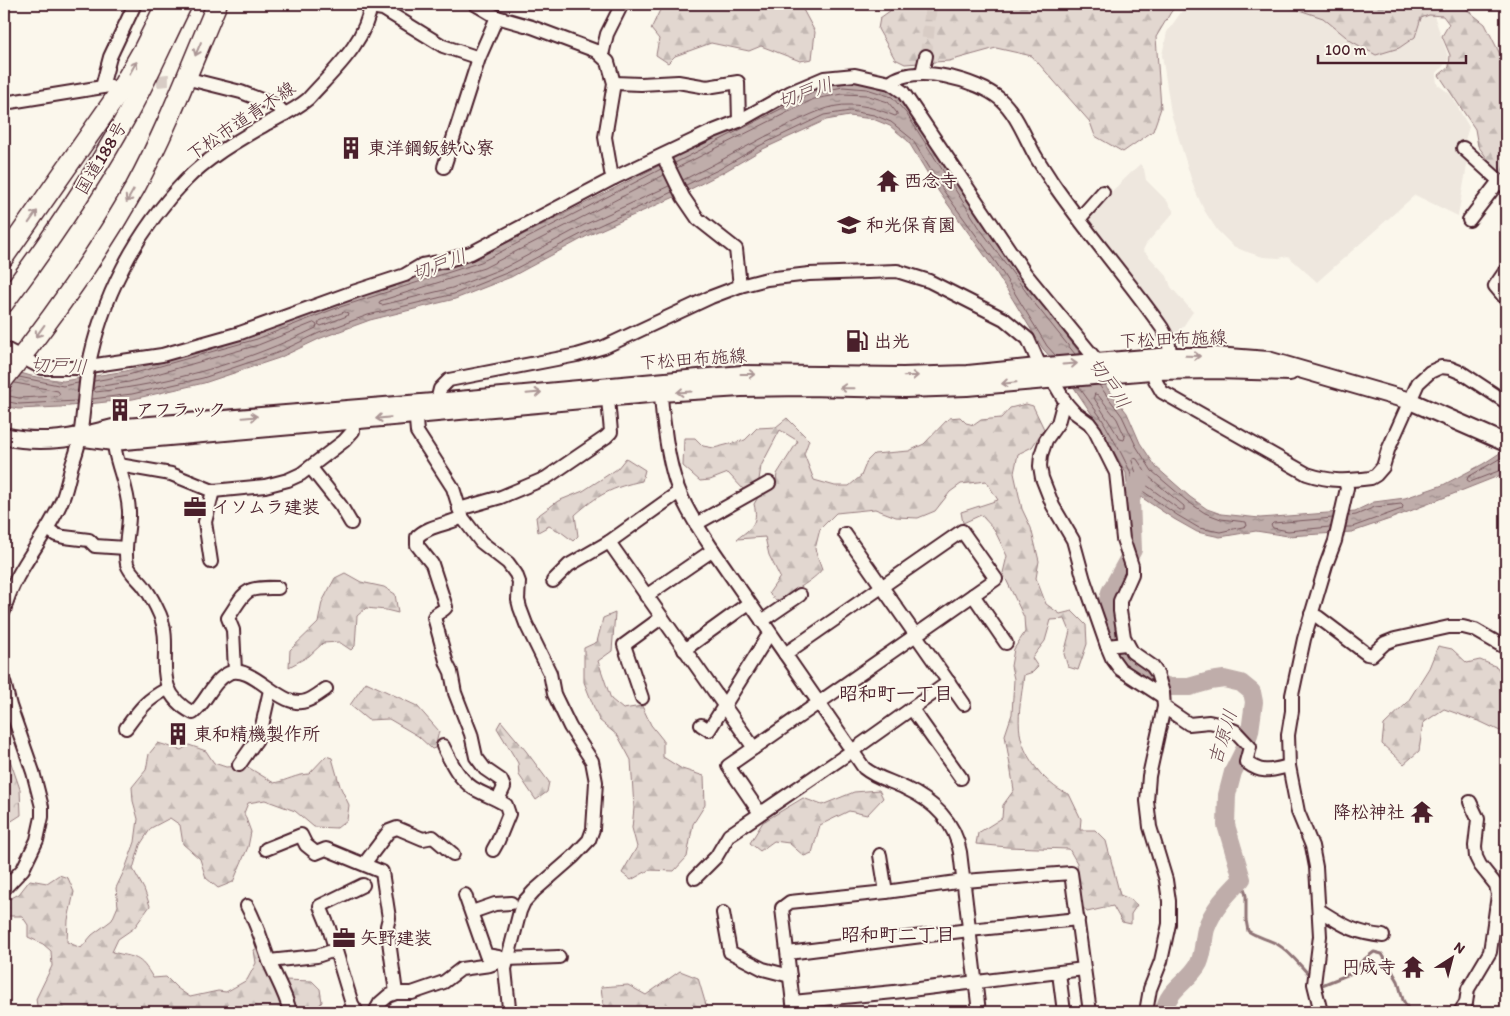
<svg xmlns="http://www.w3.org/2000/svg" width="1510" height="1016" viewBox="0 0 1510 1016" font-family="Itim,'Klee One',sans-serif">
<defs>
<pattern id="forest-firs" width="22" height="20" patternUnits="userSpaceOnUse" patternTransform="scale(1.25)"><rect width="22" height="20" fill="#e2d7d0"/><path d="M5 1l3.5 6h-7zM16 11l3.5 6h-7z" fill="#c3b8b3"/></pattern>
<pattern id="park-crowns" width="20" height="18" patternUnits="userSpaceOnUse" patternTransform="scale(1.25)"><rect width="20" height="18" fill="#e2d7d0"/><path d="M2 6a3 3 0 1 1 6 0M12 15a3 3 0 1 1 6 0" fill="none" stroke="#c3b8b3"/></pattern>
<pattern id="water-ripples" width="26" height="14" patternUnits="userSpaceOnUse" patternTransform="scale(1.25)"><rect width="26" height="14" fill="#bfadaa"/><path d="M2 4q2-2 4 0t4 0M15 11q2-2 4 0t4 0" fill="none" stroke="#9d8c8b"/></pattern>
</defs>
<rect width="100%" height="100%" fill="#fbf7ec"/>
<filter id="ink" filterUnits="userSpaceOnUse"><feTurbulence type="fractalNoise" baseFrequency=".02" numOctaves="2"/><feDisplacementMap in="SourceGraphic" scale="10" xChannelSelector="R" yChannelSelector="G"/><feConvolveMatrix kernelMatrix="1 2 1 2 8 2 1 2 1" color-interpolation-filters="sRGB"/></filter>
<g filter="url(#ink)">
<g fill="#eee7de">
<path d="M1187,4H1430L1449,59L1436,74L1437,84L1450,94L1469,127L1465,140L1457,152L1468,160L1458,216L1415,195L1317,282L1288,256L1279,258L1263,257L1244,251L1233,246L1217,230L1204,210L1194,188L1171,113L1162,55L1167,32Z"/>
<path d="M1140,164L1144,169L1146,180L1167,201L1174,212L1146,244L1143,250L1167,276L1171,287L1193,312L1178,334L1173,333L1086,220L1106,197Z"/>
</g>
<g fill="url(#forest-firs)" stroke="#967b7e">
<path d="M672,4H800L815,32L812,59L800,61L761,46L749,51L711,43L675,56L668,63L656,55L659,39L651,29L660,10Z"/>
<path d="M916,4L949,9L969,4H1178L1171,12L1156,37L1161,108L1153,131L1123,152L1095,136L1090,122L1032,56L996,48L949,61L905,64L895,59L878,29L880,18L894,8Z"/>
<path d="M1268,4H1368L1379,6L1383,4H1463L1466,9L1485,24L1506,66V177L1493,166L1478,146L1475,129L1439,75L1449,67L1450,55L1442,36L1449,24L1443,16L1429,15L1421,18L1415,37L1399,48L1376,55L1351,41L1323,18L1296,9Z"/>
<path d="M1026,404L1033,406L1044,429L1032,447L1018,454L1014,473L1022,509L1031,528L1039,561L1036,578L1046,604L1060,614L1072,611L1086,625L1087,644L1078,670L1068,667L1064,654L1070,631L1065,619L1051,620L1045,641L1032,658L1038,667L1033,672L1024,675C1019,717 1011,739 1041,774C1050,783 1058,791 1069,794L1081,819L1080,830H1095L1106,841L1120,895L1130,899L1137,905L1131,914V924L1122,922L1113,906L1087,912L1082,906L1077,863L1069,849L1007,847L976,844L978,833L1002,818L1003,805L1014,790L1005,735L1012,714L1014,679L1011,666L1014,649L1025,632L1024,617L1003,573L1007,556L994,529L981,515L963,523L961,512L998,500L986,481L961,484L950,492L935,511L918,518L896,517L875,509L836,513L820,529L815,549L822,569C816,579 787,596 776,601L769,593L780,577L769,555L765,537L737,539C751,528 759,524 754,504L761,492L775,487L777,474L798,441L780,430L761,466L759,480L744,490L728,473L710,480L700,481L683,466L684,438H695L703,446L714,448L745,440L757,428L776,427L787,418L809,440L804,454L814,480L835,486H849L861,476L867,461L874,454L909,451L924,444L949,418L960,417L966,423L974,425L981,420L1001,418L1010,408Z"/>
<path d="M626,458L645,470L642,481C613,487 597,495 575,515L578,536L573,541L561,532L549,526L538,532L536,517L558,501L583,491L617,469Z"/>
<path d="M345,573L361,582L384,587L395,594L398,613L386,610L366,608L357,616L355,646L351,650L339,642L323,643L309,656L289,667L290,650L318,623L322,602L335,578Z"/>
<path d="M615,613L612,651L598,661L611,699L623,709L642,706L651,725L663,740V757L682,769L704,776L705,805L693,824L687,857L674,871L649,870L631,880L622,873L637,847L632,828L634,808L631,760L618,736L599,720L584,682V648L597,642L603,618Z"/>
<path d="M1438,646L1452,649L1467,663L1480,660L1497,667L1506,683V731H1500L1481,722L1444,709L1423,723L1419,751L1404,764L1382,744L1384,725L1407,703L1429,668Z"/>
<path d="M366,682L417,706L439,731L435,748L432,749L418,736L389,719L368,720L350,705Z"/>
<path d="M501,721L526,751L549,782L547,792L536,800L519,775L518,763L497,728Z"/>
<path d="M158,743L181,750L189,745L206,751L214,763L226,767L246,766L274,783C289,780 294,775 309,774L326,756L332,758L340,786L349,805L347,820L337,828L314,827L295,811L265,800L248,803L244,813L251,832L248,847L233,882L218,888L206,878L200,859L183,844L180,825L170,818L151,828L140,845L133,869L144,889L150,906L134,928L118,939L112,952C136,958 140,955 153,978L166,977L177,988L190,997L218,991L226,992L247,980L256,963L254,950L259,947L284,980L312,981L320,989L322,1002L313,1012C303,1012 298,1006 289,1012H203L195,1008L173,1011L151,1009L149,1012H38L36,999L52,966L51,951L43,944L28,937V925L22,916H9L4,920V902L19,894L30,880L47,883L59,875L68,878L74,892L68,920L67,942L81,948L92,935L112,920L118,906L116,888L125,869L135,842L138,819L133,801L132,787L146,770L149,754Z"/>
<path d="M879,790L883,798L867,815L849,811L820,825L812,853L804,856L789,843L774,841L760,851L750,843L763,822L803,798L822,805L854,792Z"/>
<path d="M680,971L698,978L708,1012H615L603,1004L601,987L628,985L646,995Z"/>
</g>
<path fill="url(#park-crowns)" stroke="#967b7e" d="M4,743L20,789L21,815L10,822L4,837Z"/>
<path fill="url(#water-ripples)" stroke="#907477" d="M842,82C859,83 883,82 897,94C901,99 906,105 910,110L986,227L1039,301L1127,413L1140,443L1156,467L1190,497L1207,509L1221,514L1260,518L1355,511L1374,502L1405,498L1443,485L1483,464L1506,449V473L1390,519L1352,532L1288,536L1256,531L1220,537L1197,532L1174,519L1141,497L1127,484L1126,473L1097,422L1063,371L1043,349L993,267L939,192L908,141L890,126L873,119L849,116L826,120L763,149L722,173L679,195L589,235L511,277L455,299L370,320L321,338L279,358L204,383L133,399L61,407L18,409L4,406V368L31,376L63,381L126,371L255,334L332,304L479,257L810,89Z"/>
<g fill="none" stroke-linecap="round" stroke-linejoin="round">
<g stroke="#79585e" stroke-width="1">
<path d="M675,163L812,93L843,87L867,89L892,97L906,113L981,230L1035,304L1075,354"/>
<path d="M677,168L814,99L843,94L866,95L888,102L897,113V115L895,116C880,110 866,105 850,105C830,104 810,115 792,123C755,141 720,162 683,180"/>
<path d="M664,175L484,268L380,301L379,304L382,305L452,288L506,267L584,225L669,186"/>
<path d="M686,185L720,169L761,145L824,115L850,111L874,115L891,122L912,139L943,190L997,264L1047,346L1056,356"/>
<path d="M345,312L348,313L347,316L321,326L318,324L320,321Z"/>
<path d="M314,323L317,325L316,328C246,362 173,383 96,392L93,390L95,387L129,382L258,345Z"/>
<path d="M19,377L63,386L78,383"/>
<path d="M94,381L128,375L257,339L334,309L481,262L661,169"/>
<path d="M1079,387L1102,419L1121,453L1130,471L1132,481L1144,492L1177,515L1199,528L1220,532L1247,526L1246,522L1221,519L1205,513L1187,501L1152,471L1136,446L1122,416L1099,385"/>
<path d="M1095,394L1098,395L1117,419L1125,437L1124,440L1120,439L1094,398Z"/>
<path d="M4,395L19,398L57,396L60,394L58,391L15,383"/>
<path d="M92,399L132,394L203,378L277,353L319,333L368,315L454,294L509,272L587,231L672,192"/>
<path d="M4,401L19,404L77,401"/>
<path d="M1506,455L1468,477L1467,480L1470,482L1506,468"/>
<path d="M1134,458L1137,459L1148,476L1184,506V510H1180L1138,479L1132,461Z"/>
<path d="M1330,527L1288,531L1273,528L1271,525L1273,523L1333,518"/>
<path d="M1346,527H1352L1402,509L1403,506L1401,504L1375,507L1356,515L1348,516"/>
</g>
<g stroke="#907477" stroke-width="3">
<path d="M1242,879L1246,896V920L1248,931C1257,937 1268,939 1277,944C1291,952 1301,967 1312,978"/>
<path d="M1317,981L1322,985L1352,973L1362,961L1374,952L1382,954L1398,981L1403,1000L1410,1012"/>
</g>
<path stroke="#bfadaa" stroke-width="18" d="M1141,479L1135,488L1131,500L1133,550L1110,592L1107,604L1108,630L1117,654L1130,669L1152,682L1170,687H1189L1210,681L1224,679L1241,683L1252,692L1254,702L1250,731L1245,748L1233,772L1227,795L1226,825L1242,879C1228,893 1212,910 1206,929C1203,940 1204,952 1199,963C1190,981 1167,989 1164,1012"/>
<g stroke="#d8ccc5" stroke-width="12" stroke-dasharray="12 6" stroke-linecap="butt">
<path d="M926,56L931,4"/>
<path d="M139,83L168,80H191"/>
</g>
<defs>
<g id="minor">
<path d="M475,4L497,17L532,27L596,51L608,62L614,83L605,137L611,172L614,178"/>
<path d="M370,7L383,9L443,46L479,58"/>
<path d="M602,55L607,34L622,4"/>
<path d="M922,73L926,56"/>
<path d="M193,80L241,92L277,106L285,114"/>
<path d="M614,83L641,84L678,82L707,87L738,82L739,121"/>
<path d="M890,83C914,63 978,80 1000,99C1017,114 1025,138 1036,157C1041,165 1047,174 1052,182C1086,232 1127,278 1162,328L1168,339L1172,365"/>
<path d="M102,87L110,57L135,4"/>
<path d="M4,103L109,86"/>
<path d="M1463,148L1506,187"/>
<path d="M663,156L683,197L698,219L736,249L740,286"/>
<path d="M444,167L479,58L497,17"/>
<path d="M1080,218L1103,192"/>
<path d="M1469,220L1499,181"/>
<path d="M1506,270L1495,286L1506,299"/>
<path d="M4,348L42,368H76L162,355L240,333L356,291L405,275L422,265L445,261L471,253L614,178L711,132L739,121L791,92L824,78L855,75L890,83L903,92L1025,273L1098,362"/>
<path d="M1150,363L1155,380L1162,392L1307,474C1331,482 1347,481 1371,478L1376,475L1383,467L1388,450L1418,383L1430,372L1441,367L1450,368L1462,373L1506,402"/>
<path d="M660,385C662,415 668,466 680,493C688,513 701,532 713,550L864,768C876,778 891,781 905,788C933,801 955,822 960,852L979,1012"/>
<path d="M437,401L440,389L449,380L577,355L604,347L711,297L740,286L767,279L809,274L897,271L929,281L1004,319L1028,339L1040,366L1056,386L1066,403L1074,412L1089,423L1095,431L1116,473L1123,539L1132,566V574L1120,601V611L1124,637L1132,652L1152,666L1157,673L1163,693L1164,707L1149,776L1147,801L1150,827L1166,880L1169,901V924L1161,961L1150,989L1146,1012"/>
<path d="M1066,403L1062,408L1058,423L1046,440L1041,455L1040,466L1042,478L1053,506L1073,540L1084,580L1107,646L1126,644"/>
<path d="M415,408L417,432L453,488L462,517L481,542L508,563L516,574L519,582L518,600L520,608L526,624L550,673L554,694L570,727L592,761L596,782L593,829L589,840L573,857L534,891L524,902L520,911L505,969L509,1008L506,1012"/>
<path d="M113,433C113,460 128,484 129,511C130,528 123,547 127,564C130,574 140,580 145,588C151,596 156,606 160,615C175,651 147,689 193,713C206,703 212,681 229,673C252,663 281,710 306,701C313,699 320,693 326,689"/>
<path d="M119,465L171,474L213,491L265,486L288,480L301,474L344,441L353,431L352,413"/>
<path d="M311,468L341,506L351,523"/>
<path d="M459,509L501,497L546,478L606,437L611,432L608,399"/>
<path d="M462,517C448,525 429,525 417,537V545L432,564L446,607C443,612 437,612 434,617L447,664L451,672L455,693L471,734L476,757L485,769L501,780L504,787L498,800"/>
<path d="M696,524L769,483"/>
<path d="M48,529L56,535L64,537L89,540L95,546L126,548"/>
<path d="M845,534L964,704"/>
<path d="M609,542L754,748L996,579L962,531L785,654"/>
<path d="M211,562L205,522L213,491"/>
<path d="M553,581L569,565L609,542L679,492"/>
<path d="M973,595L1006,643"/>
<path d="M646,596L713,550"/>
<path d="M4,611C14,569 47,538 63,498C67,487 69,476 72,465C75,456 79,446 80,436C84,414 84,391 88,369C101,299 136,231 186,180C208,157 239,140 266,124C281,116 295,110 308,99C333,71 366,43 371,4"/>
<path d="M1311,614L1318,617L1367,654L1372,655L1385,643L1395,639L1449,627H1463L1475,630L1506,648"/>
<path d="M762,621L800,595"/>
<path d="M1107,646L1112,658L1120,669L1163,697"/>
<path d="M684,650L749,603"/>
<path d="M235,671L233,630L228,618C247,590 243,587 278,588"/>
<path d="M4,682L10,706L33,772L42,807V817L37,840L23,869L4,889"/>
<path d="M642,698L624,645L661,618"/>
<path d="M1164,707L1189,724L1209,722L1218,724L1235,731L1250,747L1246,762C1262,774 1269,771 1289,766"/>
<path d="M912,709L961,778"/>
<path d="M701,725L709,730L766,639L771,635"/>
<path d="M126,728C140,709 146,700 167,689"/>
<path d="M443,746C451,762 458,778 473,788C484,795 496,798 506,805L509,814L498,841L493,850"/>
<path d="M754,748L728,766L760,813"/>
<path d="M239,765L260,735L270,690"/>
<path d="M266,849L301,835L306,845L316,853L326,849L382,872L389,918L387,926L396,993"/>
<path d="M880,855L886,892"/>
<path d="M364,864L389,831L397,828L423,839L433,837L453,854"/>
<path d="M695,878L716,857L729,835L852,751L949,682"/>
<path d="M465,895L486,955L498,957L503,960"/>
<path d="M247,906C257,924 262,942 269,961C276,978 286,994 290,1012"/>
<path d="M1319,910C1343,925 1354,933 1383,936"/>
<path d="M472,912L495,904L511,903"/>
<path d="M723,913L730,952L763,969L790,976"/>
<path d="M788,953L969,930L1078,919"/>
<path d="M269,961L317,956L335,950"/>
<path d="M1059,973L1064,1012"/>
<path d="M793,1002L894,992L1084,969"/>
<path d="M357,1012L352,1004L329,928L320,906L363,885"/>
<path d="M375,1012L380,1003L388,996L396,993H412L444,982L461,969L490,965L506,959L559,957"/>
<path d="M794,1012L782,908L790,902L886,892L964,881L1071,873L1090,1012"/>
<path d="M1321,1012L1314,984L1320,936L1316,867L1312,846L1298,812L1289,766L1288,735L1292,711V695L1304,639L1326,565L1335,541L1347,488L1345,481"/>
<path d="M1460,1012L1466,1003L1468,989L1490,952L1498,895L1496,885L1480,865L1476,857L1475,846L1478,819L1470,802"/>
</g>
<g id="major">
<path d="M4,436C43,445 75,438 113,428L458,400L742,374L903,376L968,374L1047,366L1171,356H1216L1268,360L1410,401L1506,443"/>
<path d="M85,438L113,442L660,393L741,388L805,387L905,389L967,387L1151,371L1216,370L1290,372"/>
</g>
<g id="highway">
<path d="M4,257L116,97L144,48L166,4"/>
<path d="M4,303C48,244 89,184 125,119C146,82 163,42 182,4"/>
<path d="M4,379C52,319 97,255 135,188C167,129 191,65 217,4"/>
</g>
</defs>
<use href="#minor" stroke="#4a1f2b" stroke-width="16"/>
<use href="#major" stroke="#4a1f2b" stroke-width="20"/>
<use href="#highway" stroke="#4a1f2b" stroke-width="22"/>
<use href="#minor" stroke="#fbf7ec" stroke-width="12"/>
<use href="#major" stroke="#fbf7ec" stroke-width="16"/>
<use href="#highway" stroke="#fbf7ec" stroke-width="19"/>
</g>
<defs><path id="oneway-shaft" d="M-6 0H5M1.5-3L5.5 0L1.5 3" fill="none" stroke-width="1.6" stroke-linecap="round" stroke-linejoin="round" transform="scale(1.25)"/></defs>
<g stroke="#ab9695">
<use href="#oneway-shaft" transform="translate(198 49) rotate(113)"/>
<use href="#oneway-shaft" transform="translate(133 68) rotate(-60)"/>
<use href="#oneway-shaft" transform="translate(130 196) rotate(120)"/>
<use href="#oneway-shaft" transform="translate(33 217) rotate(-55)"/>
<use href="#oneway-shaft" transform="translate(40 331) rotate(126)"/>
<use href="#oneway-shaft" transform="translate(1193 356) rotate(1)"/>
<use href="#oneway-shaft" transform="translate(1070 364) rotate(-4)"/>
<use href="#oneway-shaft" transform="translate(748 374)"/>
<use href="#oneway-shaft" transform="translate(911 376) rotate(-2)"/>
<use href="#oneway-shaft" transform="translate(1009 383) rotate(174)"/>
<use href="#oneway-shaft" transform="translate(847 388) rotate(-179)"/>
<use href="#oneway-shaft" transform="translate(684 392) rotate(176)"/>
<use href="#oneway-shaft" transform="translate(534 393) rotate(-5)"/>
<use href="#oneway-shaft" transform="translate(250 417) rotate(-5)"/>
<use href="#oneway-shaft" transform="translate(383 418) rotate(174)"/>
</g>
</g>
<defs>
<symbol id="building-bare" viewBox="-9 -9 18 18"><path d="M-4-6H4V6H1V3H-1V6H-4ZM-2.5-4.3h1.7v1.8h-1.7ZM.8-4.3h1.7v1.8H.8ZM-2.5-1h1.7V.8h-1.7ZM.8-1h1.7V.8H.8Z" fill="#4a1f2b" stroke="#fbf7ec" stroke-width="2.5" paint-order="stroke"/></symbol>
<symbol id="temple-bare" viewBox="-9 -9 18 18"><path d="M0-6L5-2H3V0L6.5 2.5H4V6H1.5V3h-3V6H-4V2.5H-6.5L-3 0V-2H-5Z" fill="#4a1f2b" stroke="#fbf7ec" stroke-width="2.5" paint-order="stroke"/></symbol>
<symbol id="school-bare" viewBox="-9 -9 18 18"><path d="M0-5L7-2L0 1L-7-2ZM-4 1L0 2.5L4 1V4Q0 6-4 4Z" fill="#4a1f2b" stroke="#fbf7ec" stroke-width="2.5" paint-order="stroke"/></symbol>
<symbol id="fuel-bare" viewBox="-9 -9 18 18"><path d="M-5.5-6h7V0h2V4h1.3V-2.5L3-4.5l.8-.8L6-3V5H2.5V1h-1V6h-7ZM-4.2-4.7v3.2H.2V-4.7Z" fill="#4a1f2b" stroke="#fbf7ec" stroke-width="2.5" paint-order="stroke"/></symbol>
<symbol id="office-bare" viewBox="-9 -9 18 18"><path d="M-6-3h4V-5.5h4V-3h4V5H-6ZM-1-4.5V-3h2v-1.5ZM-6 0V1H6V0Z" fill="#4a1f2b" stroke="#fbf7ec" stroke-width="2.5" paint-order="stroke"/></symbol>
</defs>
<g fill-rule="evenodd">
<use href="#building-bare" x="335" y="132" width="32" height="32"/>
<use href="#temple-bare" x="872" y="165" width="32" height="32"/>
<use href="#school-bare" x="833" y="209" width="32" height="32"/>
<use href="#fuel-bare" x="841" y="325" width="32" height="32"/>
<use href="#building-bare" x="104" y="394" width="32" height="32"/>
<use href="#office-bare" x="179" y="491" width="32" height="32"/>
<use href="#building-bare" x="162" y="718" width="32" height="32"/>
<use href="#temple-bare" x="1406" y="796" width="32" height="32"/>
<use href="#office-bare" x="328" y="922" width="32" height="32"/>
<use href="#temple-bare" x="1397" y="951" width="32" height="32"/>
</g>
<g text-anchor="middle" stroke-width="4" stroke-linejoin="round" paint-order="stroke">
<g font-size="18" fill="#4a1f2b" stroke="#fbf7ec">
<text transform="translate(241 121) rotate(-34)" y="6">下松市道青木線</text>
<text transform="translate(101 158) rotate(-59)" y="6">国道188号</text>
<text transform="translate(1173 339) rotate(-2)" y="6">下松田布施線</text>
<text transform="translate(693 359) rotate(-4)" y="6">下松田布施線</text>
</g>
<g font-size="18" font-weight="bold" fill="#4a1f2b" stroke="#fbf7ec" text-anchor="start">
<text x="368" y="154">東洋鋼鈑鉄心寮</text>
<text x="904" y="187">西念寺</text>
<text x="866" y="231">和光保育園</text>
<text x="874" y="347">出光</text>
<text x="136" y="416">アフラック</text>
<text x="212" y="513">イソムラ建装</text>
<text x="194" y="740">東和精機製作所</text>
<text x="1405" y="818" text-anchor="end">降松神社</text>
<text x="360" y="944">矢野建装</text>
<text x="1396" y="973" text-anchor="end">円成寺</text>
</g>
<g font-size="19" font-style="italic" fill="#6d4a51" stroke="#fbf7ec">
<text transform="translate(805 92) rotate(-19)" y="7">切戸川</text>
<text transform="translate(439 264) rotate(-20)" y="7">切戸川</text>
<text transform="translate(59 365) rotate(3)" y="7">切戸川</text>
<text transform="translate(1110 383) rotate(56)" y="7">切戸川</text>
<text transform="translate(1222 737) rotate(-73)" y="7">吉原川</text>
</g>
<g font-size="19" font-weight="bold" fill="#4a1f2b" stroke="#fbf7ec">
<text x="896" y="700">昭和町一丁目</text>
<text x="898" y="941">昭和町二丁目</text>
</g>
</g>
<rect width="1510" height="1016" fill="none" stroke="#fbf7ec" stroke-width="20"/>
<rect x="10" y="10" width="1490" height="996" fill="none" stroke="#4a1f2b" stroke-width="2" filter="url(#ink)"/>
<g transform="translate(1452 958) rotate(36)" stroke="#fbf7ec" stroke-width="4" paint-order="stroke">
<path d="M0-4L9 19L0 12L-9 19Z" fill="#4a1f2b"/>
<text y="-8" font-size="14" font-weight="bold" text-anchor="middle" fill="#4a1f2b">N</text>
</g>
<path d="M1318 55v8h148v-8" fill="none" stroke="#4a1f2b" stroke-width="2.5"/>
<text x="1325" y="55" font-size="15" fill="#4a1f2b" stroke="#fbf7ec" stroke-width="4" paint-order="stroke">100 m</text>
</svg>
